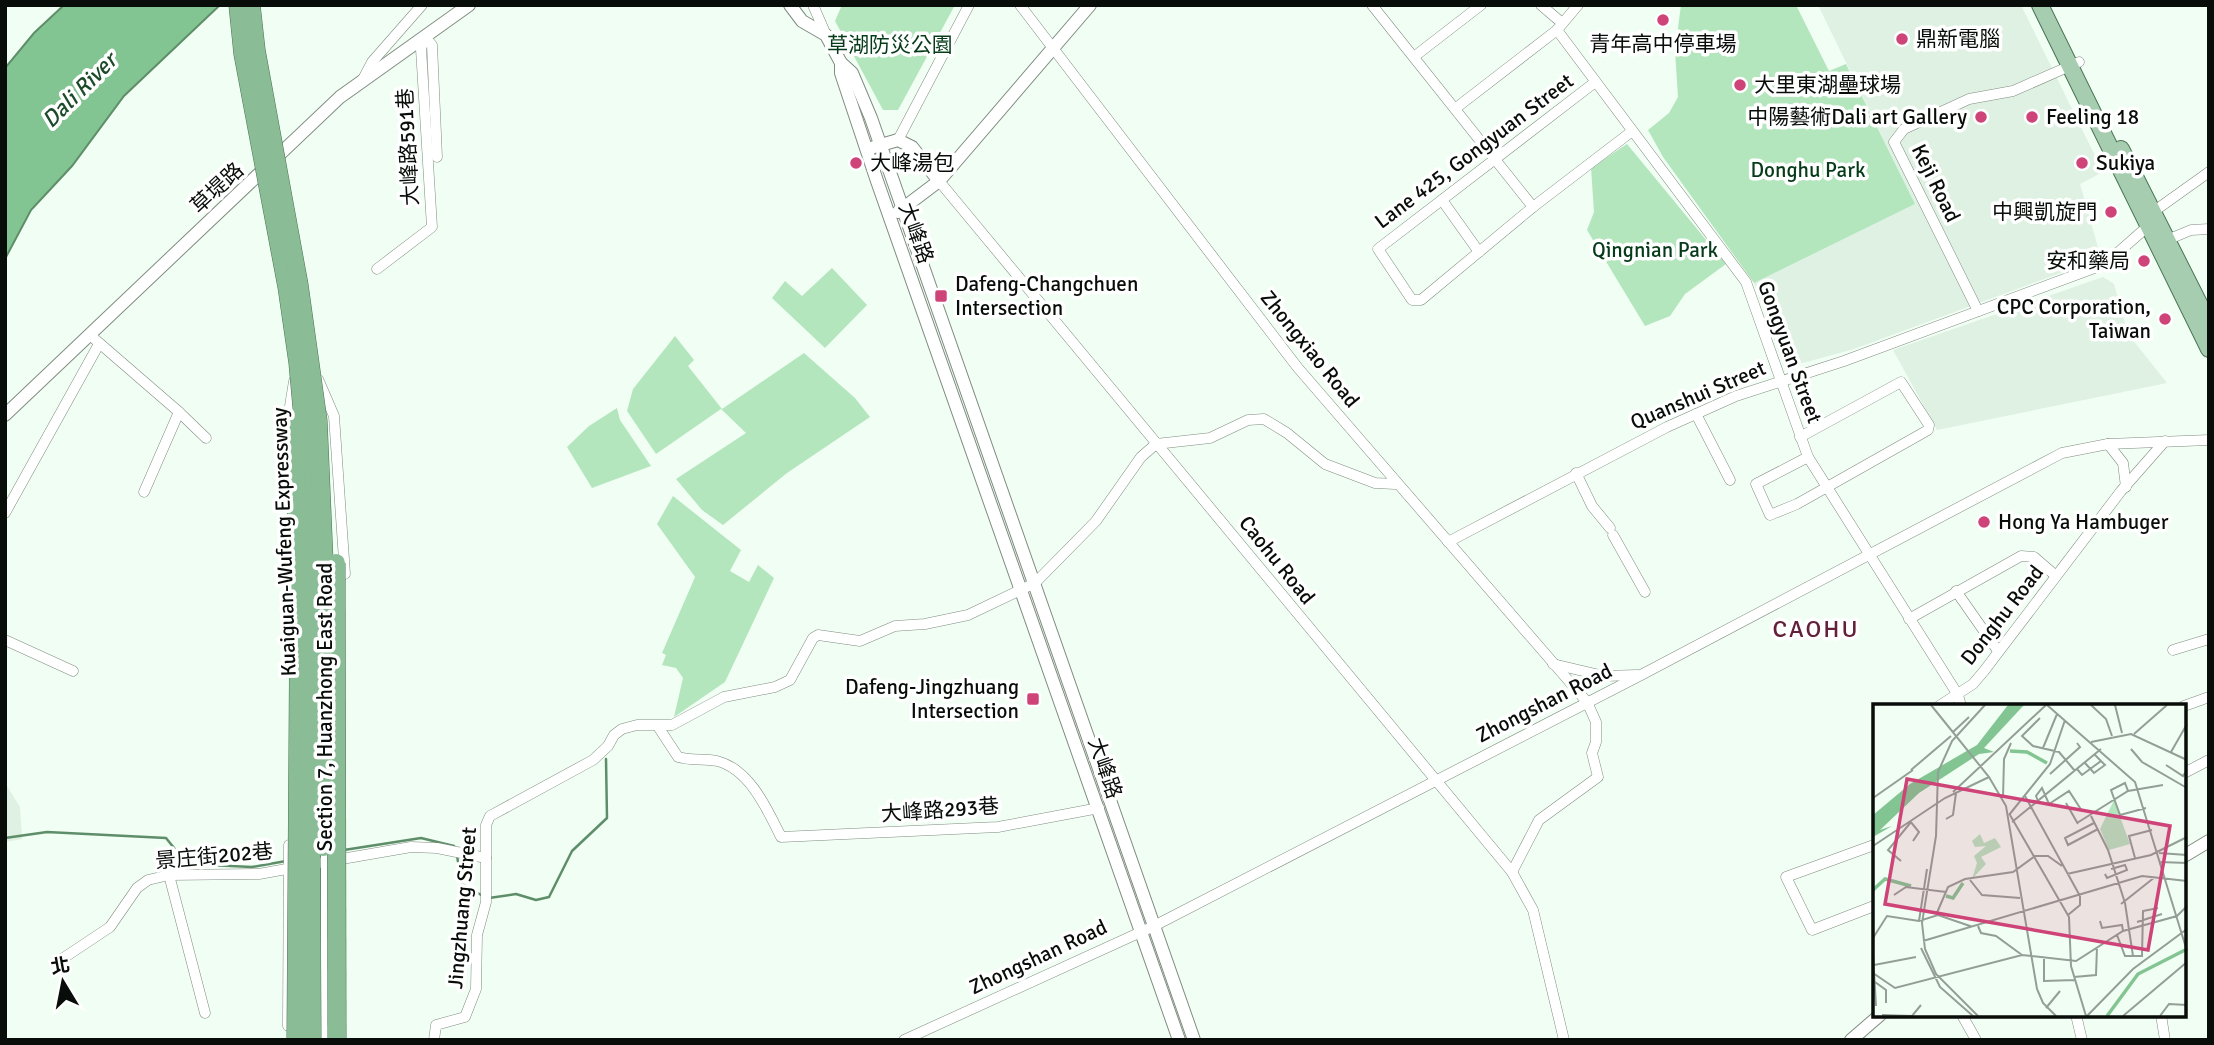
<svg xmlns="http://www.w3.org/2000/svg" width="2214" height="1045" viewBox="0 0 2214 1045" font-family="Signika,'Noto Sans TC',sans-serif">
<rect width="100%" height="100%" fill="#f1fef3"/>
<g fill="#def1e2">
<path d="M1818,5H2021L2103,172L2080,184L2101,258L1854,349L1788,367L1783,364L1754,283L1915,204Z"/>
<path d="M2103,277L2114,284L2128,334L2167,383L1937,430L1893,350Z"/>
<path d="M5,783L20,807L22,839L5,842Z"/>
</g>
<g fill="#b4e6be">
<path d="M842,5H955L898,110H883L835,21Z"/>
<path d="M1681,5H1796L1829,71L1846,64L1915,204L1754,283L1663,157L1648,130L1669,113L1678,97L1675,51Z"/>
<path d="M1627,144L1726,264L1685,294L1670,316L1645,326L1587,230L1594,212L1591,168Z"/>
<path d="M832,268L867,305L825,348L772,298L785,281L802,296Z"/>
<path d="M675,336L694,360L688,366L722,409L804,353L855,398L870,417L787,473L723,525L702,510L676,479L746,433L721,409L656,454L627,411L633,389Z"/>
<path d="M617,408L620,420L651,466L592,488L567,447L589,426Z"/>
<path d="M673,496L741,550L730,571L749,582L758,565L774,578L725,682L674,717L683,678L676,668L662,665L666,655L662,653L695,577L657,524Z"/>
</g>
<path fill="#83c592" stroke="#5e8e69" stroke-width="2" d="M64,5H220L124,96L72,166L31,210L5,259V68L34,33Z"/>
<g fill="none" stroke-linecap="round" stroke-linejoin="round">
<g stroke="#5e8e69" stroke-width="2.5">
<path d="M5,838L47,832L166,838L187,864L252,867L286,861"/>
<path d="M344,850L421,838L454,846L455,849"/>
<path d="M457,856L462,884L483,896"/>
<path d="M489,898L516,894L536,900L549,897L572,851L607,818L606,759"/>
</g>
<defs>
<g id="minor">
<path d="M813,5L826,35"/>
<path d="M1020,5L1298,368L1587,702L1596,722V742L1592,753L1598,777L1539,820L1512,872"/>
<path d="M1372,5L1533,207"/>
<path d="M1541,5L1562,23"/>
<path d="M1557,30L1746,282L1808,457L1958,695L1961,706"/>
<path d="M425,37L432,45L437,157"/>
<path d="M1415,56L1481,5"/>
<path d="M363,79L372,62L422,5"/>
<path d="M1594,83L1378,249L1412,300H1421L1533,207L1631,132"/>
<path d="M1456,108L1557,30L1578,5"/>
<path d="M898,140L969,5"/>
<path d="M939,181L1512,872L1533,910L1564,1040"/>
<path d="M1442,200L1479,252"/>
<path d="M2167,240L2191,230L2209,229"/>
<path d="M377,269L432,227L421,49L425,37"/>
<path d="M1978,311L1894,142L1904,129L1969,99L2013,91L2079,62"/>
<path d="M90,335L179,412L144,492"/>
<path d="M318,379L334,416L345,574"/>
<path d="M179,412L206,438"/>
<path d="M1696,414L1730,480"/>
<path d="M286,431L294,381"/>
<path d="M1800,437L1901,382L1929,425L1928,430L1797,504L1770,515L1756,484L1808,457"/>
<path d="M2108,444L2123,463L2126,487"/>
<path d="M1576,473L1592,506L1610,528"/>
<path d="M5,513L99,344"/>
<path d="M1613,535L1645,592"/>
<path d="M1448,542L1667,427L1736,396L1844,361L2105,264L2147,227L2153,212L2209,172"/>
<path d="M1956,591L1998,651"/>
<path d="M1909,619L2021,556L2034,557L2056,576"/>
<path d="M5,640L73,671"/>
<path d="M2173,650L2209,639"/>
<path d="M1553,664L1604,676L1637,675"/>
<path d="M1939,706L1973,684L1984,671L2121,491L2165,441"/>
<path d="M2184,706L2209,697"/>
<path d="M659,728L678,757C691,761 704,758 717,761C750,769 768,811 781,837L998,827L1099,808"/>
<path d="M2184,773L2209,760"/>
<path d="M1874,845L1786,877L1812,930L1874,906"/>
<path d="M307,865L411,847L437,848L486,858"/>
<path d="M169,875L205,1013"/>
<path d="M59,961L110,927L137,888L148,880L169,875L259,874L292,868"/>
<path d="M1962,1015L1976,1040"/>
<path d="M2076,1015L2082,1040"/>
<path d="M2161,1015L2165,1040"/>
<path d="M288,1026L289,845"/>
<path d="M434,1040L436,1025L465,1017L476,989L477,935L486,902V825L490,816L593,760L608,746L614,735L622,729L637,725H672L724,697L775,687L790,680L813,638L818,635L860,641L895,626L925,624L968,615L1035,583L1096,521L1141,457L1156,444L1210,438L1248,420L1264,419L1287,433L1325,464L1375,483L1395,484"/>
<path d="M904,1040L1154,926L1641,675L2062,453L2108,444L2209,440"/>
</g>
<g id="tertiary">
<path d="M790,5L802,21L826,35L841,63L852,73L871,118L1194,1040"/>
<path d="M841,63V73L877,181L1179,1040"/>
<path d="M874,147L898,140L912,147L939,181"/>
<path d="M898,212L939,181L1090,5"/>
<path d="M5,415L340,97L469,5"/>
<path d="M327,838V1040"/>
<path d="M2184,856L2209,841"/>
<path d="M1851,1040L1880,1015"/>
</g>
<g id="primary">
<path d="M2040,5L2209,349"/>
<path d="M2121,149L2209,323"/>
</g>
</defs>
<use href="#minor" stroke="#808c82" stroke-width="11"/>
<use href="#tertiary" stroke="#808c82" stroke-width="14"/>
<use href="#primary" stroke="#4a7454" stroke-width="18"/>
<use href="#minor" stroke="#fff" stroke-width="10"/>
<use href="#tertiary" stroke="#fff" stroke-width="12"/>
<use href="#primary" stroke="#a7cdb0" stroke-width="16"/>
<defs>
<g id="trunk-bridge">
<path d="M238,5L243,54L287,287L298,363L309,485L312,1040"/>
<path d="M251,5L256,50L299,285L318,421L324,562L323,847"/>
<path d="M294,426L299,603L296,1040"/>
<path d="M336,563L337,1040"/>
</g>
</defs>
<use href="#trunk-bridge" stroke="#4a7454" stroke-width="19" stroke-linecap="butt"/>
<use href="#trunk-bridge" stroke="#8abc96" stroke-width="18"/>
</g>
<g fill="#ce4378" stroke="#fff" stroke-width="2.5">
<circle cx="1663" cy="20" r="7"/>
<circle cx="1902" cy="39" r="7"/>
<circle cx="1740" cy="85" r="7"/>
<circle cx="1981" cy="117" r="7"/>
<circle cx="2032" cy="117" r="7"/>
<circle cx="856" cy="163" r="7"/>
<circle cx="2082" cy="163" r="7"/>
<circle cx="2111" cy="212" r="7"/>
<circle cx="2144" cy="261" r="7"/>
<rect x="934" y="289" width="14" height="14" rx="3.5"/>
<circle cx="2165" cy="319" r="7"/>
<circle cx="1984" cy="522" r="7"/>
<rect x="1026" y="692" width="14" height="14" rx="3.5"/>
</g>
<g text-anchor="middle" stroke-width="7" stroke-linejoin="round" paint-order="stroke">
<g font-size="21" fill="#090d0a" stroke="#fff" text-anchor="start">
<text x="1916" y="46">鼎新電腦</text>
<text x="1663" y="51" text-anchor="middle">青年高中停車場</text>
<text x="1754" y="92">大里東湖壘球場</text>
<text x="1967" y="124" text-anchor="end">中陽藝術Dali art Gallery</text>
<text x="2046" y="124">Feeling 18</text>
<text x="870" y="170">大峰湯包</text>
<text x="2096" y="170">Sukiya</text>
<text x="2097" y="219" text-anchor="end">中興凱旋門</text>
<text x="2130" y="268" text-anchor="end">安和藥局</text>
<text x="955" y="291">Dafeng-Changchuen<tspan x="955" dy="24">Intersection</tspan></text>
<text x="2151" y="314" text-anchor="end">CPC Corporation,<tspan x="2151" dy="24">Taiwan</tspan></text>
<text x="1998" y="529">Hong Ya Hambuger</text>
<text x="1019" y="694" text-anchor="end">Dafeng-Jingzhuang<tspan x="1019" dy="24">Intersection</tspan></text>
</g>
<g font-size="21" fill="#063b1a" stroke="#fff">
<text x="890" y="52">草湖防災公園</text>
<text x="1808" y="177">Donghu Park</text>
<text x="1655" y="257">Qingnian Park</text>
</g>
<g font-size="21" fill="#090d0a" stroke="#fff">
<text transform="translate(408 147) rotate(-93)" y="7">大峰路591巷</text>
<text transform="translate(1474 151) rotate(-37)" y="7">Lane 425, Gongyuan Street</text>
<text transform="translate(1936 183) rotate(64)" y="7">Keji Road</text>
<text transform="translate(217 188) rotate(-43)" y="7">草堤路</text>
<text transform="translate(916 233) rotate(70)" y="7">大峰路</text>
<text transform="translate(1310 349) rotate(51)" y="7">Zhongxiao Road</text>
<text transform="translate(1790 352) rotate(70)" y="7">Gongyuan Street</text>
<text transform="translate(1698 395) rotate(-23)" y="7">Quanshui Street</text>
<text transform="translate(284 542) rotate(-92)" y="7">Kuaiguan-Wufeng Expressway</text>
<text transform="translate(1277 560) rotate(51)" y="7">Caohu Road</text>
<text transform="translate(2002 615) rotate(-52)" y="7">Donghu Road</text>
<text transform="translate(1544 703) rotate(-27)" y="7">Zhongshan Road</text>
<text transform="translate(325 707) rotate(-90)" y="7">Section 7, Huanzhong East Road</text>
<text transform="translate(1105 768) rotate(71)" y="7">大峰路</text>
<text transform="translate(940 810) rotate(-4)" y="7">大峰路293巷</text>
<text transform="translate(214 856) rotate(-5)" y="7">景庄街202巷</text>
<text transform="translate(462 908) rotate(-85)" y="7">Jingzhuang Street</text>
<text transform="translate(1038 957) rotate(-25)" y="7">Zhongshan Road</text>
</g>
<g font-size="23" font-style="italic" fill="#1b4b29" stroke="#fff">
<text transform="translate(79 90) rotate(-45)" y="8">Dali River</text>
</g>
<g font-size="24" letter-spacing="2" fill="#632039" stroke="#fff">
<text x="1816" y="637">CAOHU</text>
</g>
</g>
<g transform="translate(1873 704)">
<rect width="313" height="313" fill="#f1fef3"/>
<path d="M241,96L257,140L236,146L227,125ZM107,130L111,139L122,134L128,143L108,153L113,160L99,175L104,159L101,152L113,142L102,143L99,137Z" fill="#b4e6be"/>
<path d="M135,1H151L111,44L121,48L106,50L46,89L7,126L19,122L0,133V111L37,80L104,41Z" fill="#83c592"/>
<path fill="none" stroke="#83c592" stroke-width="3.5" d="M137,47L154,48L174,59M0,186L12,175L38,182M73,192L80,194L90,179M234,312L265,270L314,245"/>
<path fill="none" stroke="#949e96" stroke-width="2" d="M58,1L116,73L133,102L164,285L170,299L183,312M174,1L262,78L314,247M218,1L233,15L239,32M242,1L249,29M167,14L149,32L160,42L186,48L202,67M80,28L96,13M261,30L294,1M218,38L258,30L314,56M170,44L184,10M258,45L269,58L314,84M298,48L314,20M212,59L221,69L232,61L222,51M293,61L310,72L314,66M204,65L209,71L228,57M38,66L78,32M177,70L207,43L204,39M255,87L252,79L238,86L247,111L273,104M80,88L173,1M152,92L207,192M0,94L40,66M130,94L131,55L138,39M165,97L163,92L169,84L176,100L196,87L209,107M193,99L205,120M136,111L177,60L192,16M137,111L196,213L198,262L213,312M218,112L235,146L252,199L260,252M73,115L80,111L83,89M37,117L46,128L40,137M139,118L228,45M204,119L255,87L290,81M221,119L192,134L195,141L225,125M0,142L72,94L116,73M286,149L314,151M262,154L256,132L279,126M28,157L15,146L38,118M287,158L314,159M194,170L278,151L314,133M232,170L234,174L254,166L252,161L238,165M97,176L109,191L147,194M21,191L33,183L73,188M248,200L282,173M63,211L75,183L92,175L140,168L162,152H175L189,162M195,211L207,201V192M46,217L54,165M227,217L229,224L249,221L250,227M264,218L289,210M105,222L108,229L123,232L149,251M244,231L252,252H269L270,207L285,204M0,234L14,212L46,217L65,211L100,223M50,237L269,172L314,177M48,244L67,283L100,312M0,251L3,302M171,255V277L202,276M1,261L43,253M0,269L22,284L149,251L203,257L250,227L304,212L314,202M201,273L223,271L224,243M2,278L13,286V299M173,304L187,287M9,311L39,312L48,301M105,312L63,270L52,245L49,219L63,132L65,68L79,37L112,1M214,312L260,265L314,225M250,312L314,258M287,312L296,300L314,301"/>
<path fill="#ce4378" fill-opacity="0.15" stroke="#ce4378" stroke-width="3.5" d="M34,75L297,122L275,246L12,200Z"/>
<rect width="313" height="313" fill="none" stroke="#090d0a" stroke-width="3.5"/>
</g>
<rect width="2214" height="1045" fill="none" stroke="#090d0a" stroke-width="14"/>
<g transform="translate(63 982) rotate(350)" stroke="#ffffff" stroke-width="5" paint-order="stroke">
<path d="M0-5L12 26L0 18L-12 26Z" fill="#090d0a"/>
<text y="-10" font-size="19" font-weight="bold" text-anchor="middle" fill="#090d0a">北</text>
</g>
</svg>
